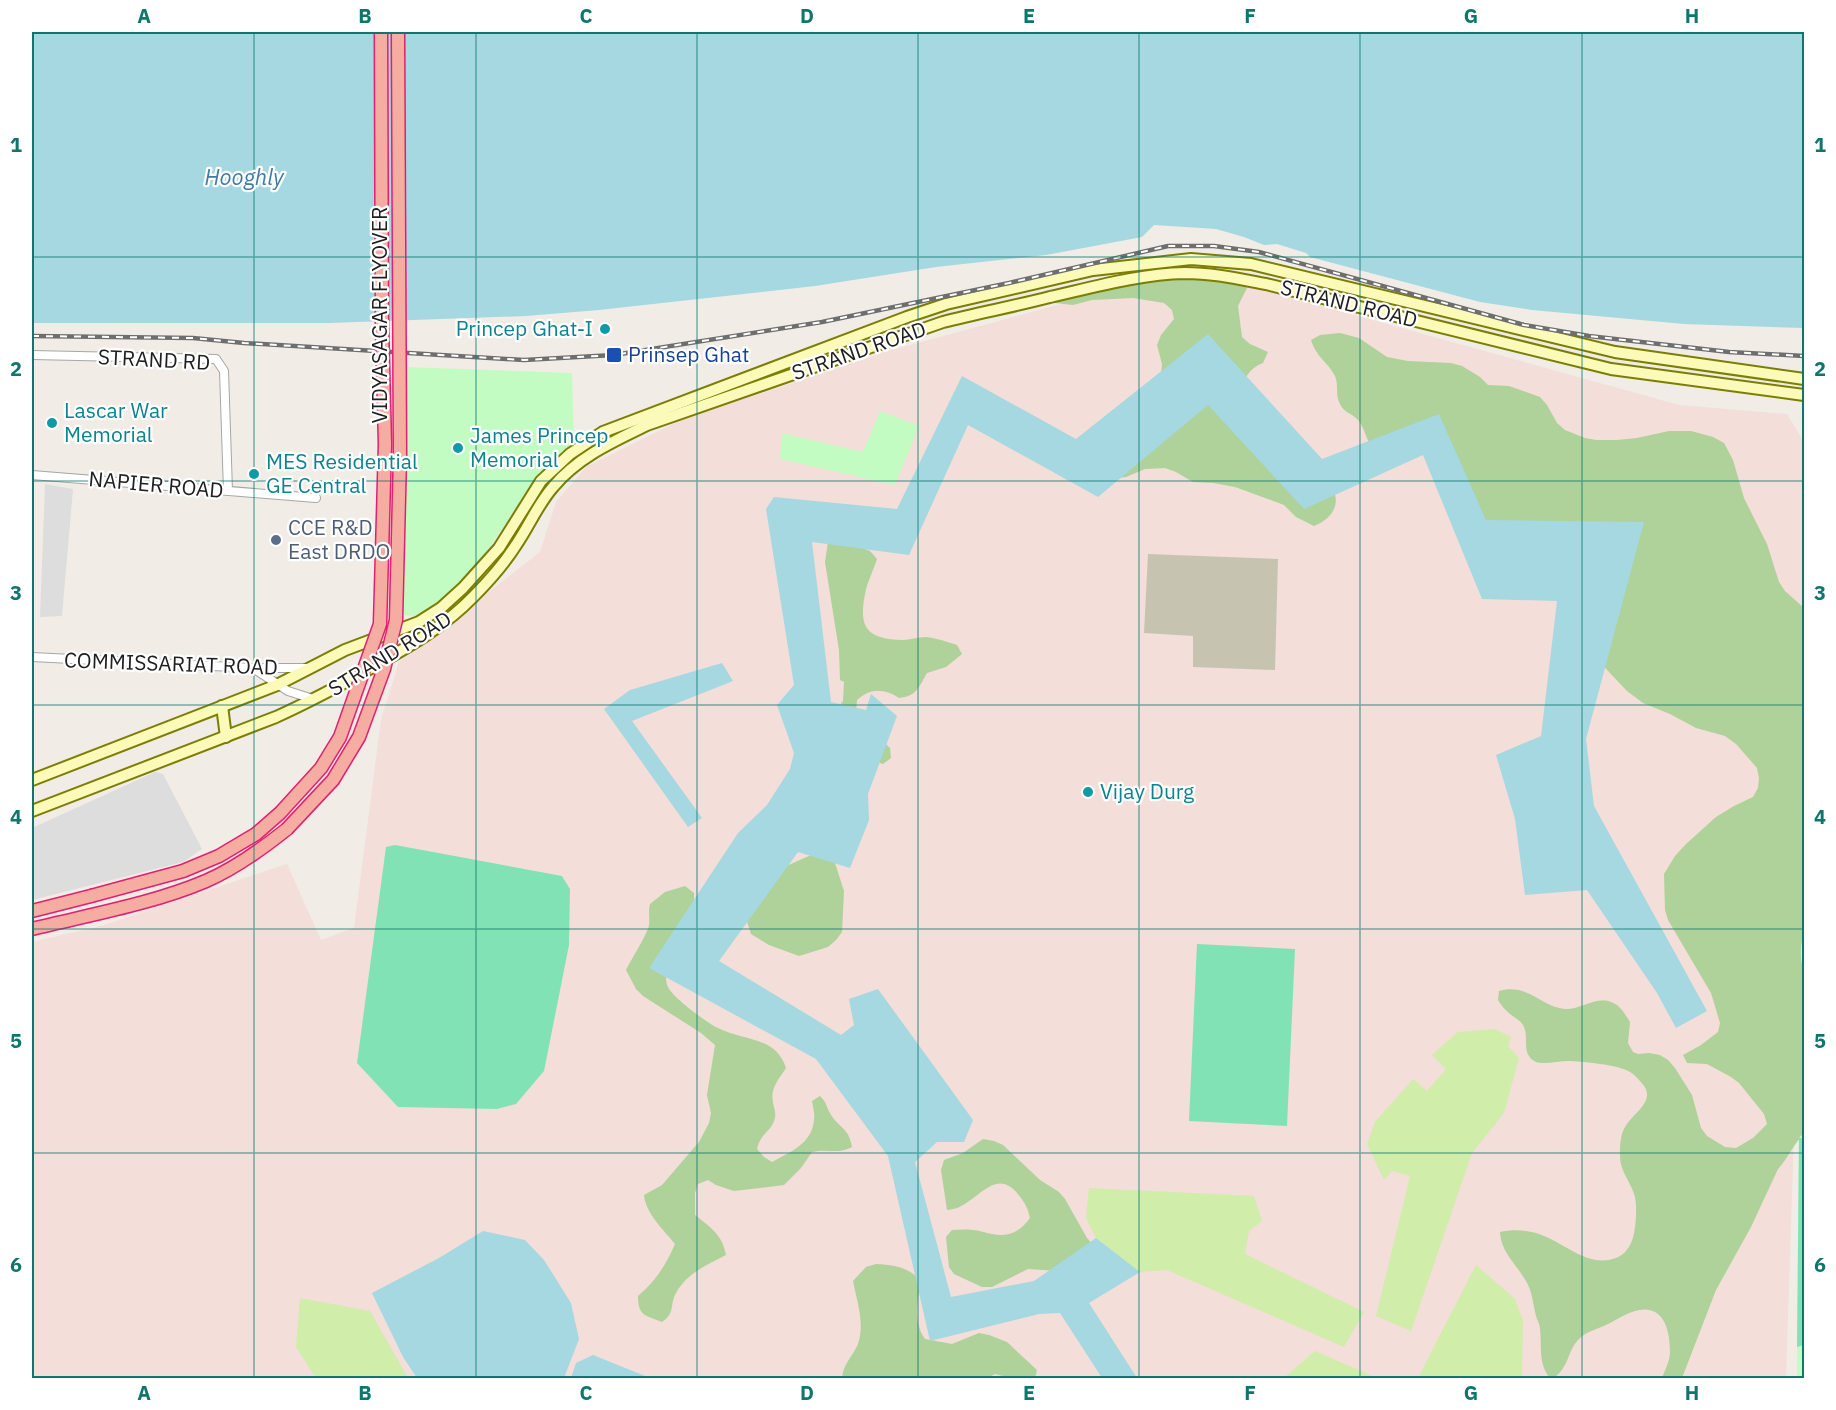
<svg xmlns="http://www.w3.org/2000/svg" width="1836" height="1410" viewBox="0 0 1836 1410" font-family="'IBM Plex Sans',sans-serif">
<rect width="100%" height="100%" fill="#f1ece6"/>
<g fill="#dedddd">
<path d="M45,484L73,489L62,616L40,617Z"/>
<path d="M155,772L163,774L202,849L183,862L32,900V828Z"/>
</g>
<path fill="#f3ded9" d="M1167,275L1257,283L1326,307L1679,405L1787,414L1804,442V1125L1794,1134L1786,1378H32V942L101,926L287,864L321,940L354,928L381,720L399,662L540,552L556,502L586,467L679,421L885,352Z"/>
<path fill="#c6c4b1" d="M1148,554L1278,559L1275,670L1193,667V636L1144,633Z"/>
<g fill="#d0edaa">
<path d="M1495,1029L1511,1037L1508,1046L1519,1058L1504,1113L1472,1153L1411,1331L1376,1316L1410,1176L1392,1171L1384,1180L1367,1144L1375,1122L1413,1079L1427,1091L1446,1069L1432,1055L1458,1032Z"/>
<path d="M1089,1188L1254,1196L1262,1221L1249,1231L1245,1254L1364,1312L1344,1347L1167,1270L1140,1272L1096,1238L1086,1218Z"/>
<path d="M1476,1265L1515,1299L1523,1321L1522,1378H1418Z"/>
<path d="M300,1298L370,1311L408,1378H316L296,1347Z"/>
<path d="M1315,1351L1377,1378H1284Z"/>
</g>
<g fill="#aed299">
<path d="M1155,274L1238,281L1247,288L1238,306L1242,337L1250,344L1268,352L1263,363C1253,367 1248,372 1243,383C1262,404 1280,425 1299,446C1311,460 1330,476 1335,494C1339,510 1327,521 1314,526L1296,517L1284,505L1235,487L1213,483L1193,482L1176,472L1165,468L1145,469L1126,477L1106,479L1161,375L1162,364L1157,345L1161,335L1174,319L1172,310L1164,303L1133,298L1092,300L1073,305L1055,303L1051,294L1060,289Z"/>
<path d="M1340,333L1359,338L1387,357L1408,361L1451,363L1462,366L1480,377L1488,385L1509,386L1540,397L1547,405L1557,423L1565,430L1585,438L1596,440H1617L1637,438L1669,431H1691L1713,437L1724,443L1733,460L1744,498L1767,544L1779,582L1785,591L1804,608V926C1802,941 1798,956 1804,971V1134C1794,1143 1788,1158 1778,1169L1751,1227L1716,1290L1682,1378H1662C1665,1370 1670,1361 1670,1352C1670,1337 1667,1313 1649,1310C1634,1307 1619,1319 1606,1325C1597,1329 1585,1332 1578,1340C1567,1352 1570,1365 1554,1378H1550C1538,1364 1542,1346 1540,1329C1540,1324 1537,1320 1536,1316C1534,1308 1533,1300 1531,1293C1525,1270 1501,1257 1500,1232C1515,1229 1530,1230 1544,1236C1567,1245 1589,1268 1616,1258C1622,1256 1628,1250 1631,1243C1636,1234 1638,1203 1634,1194C1630,1181 1620,1171 1620,1156C1620,1147 1620,1137 1624,1129C1632,1112 1660,1101 1640,1081C1637,1078 1634,1074 1630,1072C1620,1065 1581,1061 1568,1061C1558,1061 1545,1065 1536,1062C1522,1055 1528,1041 1525,1030C1523,1021 1516,1019 1510,1014C1505,1010 1501,1005 1498,1000L1499,991C1528,983 1541,1007 1565,1009C1580,1010 1596,996 1611,1002C1620,1005 1625,1014 1630,1022L1628,1043L1633,1052L1638,1054L1649,1053L1660,1055L1668,1060L1675,1068L1692,1095L1701,1128L1707,1136L1725,1147L1736,1148L1753,1138L1767,1124L1764,1114L1739,1083L1731,1077L1707,1064L1687,1063L1683,1055L1701,1045L1718,1032L1720,1023L1711,993L1668,920L1665,910L1664,874L1675,856L1686,844L1716,817L1734,806L1753,797L1758,788L1759,778L1757,768L1736,744L1725,736L1696,728L1670,714L1643,703L1627,691L1593,655L1580,606L1530,586L1432,450L1373,449C1366,440 1365,428 1358,420C1352,413 1344,413 1340,404C1335,396 1339,385 1335,376C1328,362 1316,357 1311,340L1320,335Z"/>
<path d="M838,538L870,551L877,559C873,571 867,583 865,594C858,629 868,639 903,640C910,640 918,637 926,637C936,638 948,642 957,645L962,654L946,667L927,673C919,687 917,696 899,698C884,688 870,688 857,700L856,711L861,720L890,748L891,758L883,764L835,748L837,709L843,701L844,682L840,680L839,650L825,562L828,542Z"/>
<path d="M820,851L835,863L844,891L842,932L836,940L828,947L799,956L769,945L751,934L745,915L782,868Z"/>
<path d="M685,886L694,893V903L667,969C666,975 665,981 668,987C672,997 707,1023 718,1028C743,1041 776,1036 786,1068C779,1079 770,1088 773,1102C774,1110 777,1113 774,1121C770,1132 761,1133 757,1149L764,1157L772,1162C790,1152 812,1144 814,1120C815,1114 813,1107 812,1101L820,1096C828,1104 825,1105 830,1113C838,1128 849,1127 852,1147C836,1155 828,1148 812,1152L801,1168L784,1185L734,1191L716,1185L708,1180L698,1184L695,1193V1215C711,1228 722,1234 726,1255C707,1265 687,1273 676,1293C669,1306 676,1312 662,1322C645,1315 638,1316 638,1296C655,1282 666,1265 675,1244C663,1229 646,1214 644,1195L662,1185L699,1142L709,1123L711,1113L707,1095L715,1045L701,1033L643,996L636,989L626,970C631,960 648,933 649,925C650,918 648,911 650,904L665,892Z"/>
<path d="M983,1139L994,1141L1003,1145L1040,1180L1059,1192L1065,1199L1087,1238L1100,1253L1058,1271L1028,1269L992,1287H982L954,1274L949,1267L946,1237L952,1230C959,1230 966,1229 972,1230C979,1230 985,1233 992,1234C1008,1238 1021,1231 1030,1218C1028,1208 1024,1201 1017,1193C997,1169 980,1197 961,1206C957,1209 952,1209 947,1210L941,1170L944,1160L963,1153Z"/>
<path d="M876,1264C894,1265 910,1267 921,1282C917,1301 913,1322 925,1339L952,1344L979,1333L989,1335L1007,1342L1037,1370L1035,1378H1011L995,1374L987,1378H842C843,1364 853,1356 858,1344C865,1324 857,1301 853,1281L866,1267Z"/>
</g>
<g fill="#c2fcc2">
<path d="M404,367L572,373L574,443L540,473L466,582L437,604L414,616L402,615L406,455Z"/>
<path d="M880,411L919,426L895,485L780,459L782,433L863,452Z"/>
<path d="M1804,1133V1378H1797L1799,1138Z"/>
</g>
<g fill="#81e3b5">
<path d="M395,845L562,876L570,889L569,945L544,1071L516,1104L497,1109L398,1107L357,1063L386,847Z"/>
<path d="M1197,944L1295,949L1287,1126L1189,1121Z"/>
<path d="M1799,1138H1804V1345L1797,1347Z"/>
</g>
<g fill="#a5d8e0">
<path d="M32,32H1804V328L1684,324L1532,310L1480,302L1310,257L1306,253L1277,244L1264,245L1244,237L1216,229L1154,225L1142,237L1046,255L936,267L815,286L599,310L526,316L330,323H32Z"/>
<path d="M1208,334L1322,459L1439,414L1486,520L1644,522L1586,739L1594,806L1707,1011L1676,1028L1657,993L1587,890L1525,895L1515,819L1496,755L1541,736L1557,601L1482,599L1423,455L1304,509L1208,405L1098,497L968,425L909,555L812,542L831,702L866,710L871,694L897,716L868,794L869,820L850,868L798,852L719,961L841,1035L854,1025L849,999L878,989L973,1120L964,1142H937L915,1162L951,1297L1034,1281L1096,1238L1140,1272L1089,1303L1137,1378H1102L1060,1313L1039,1314L930,1341L888,1156L816,1059L649,968L738,833L767,805L790,769L794,753L777,705L794,685L766,509L774,497L897,509L962,376L1076,439Z"/>
<path d="M722,663L733,681L632,721L702,818L688,827L604,709L630,690Z"/>
<path d="M483,1231L525,1240L544,1260L571,1303L579,1339L564,1378H417L403,1357L372,1293L439,1258Z"/>
<path d="M593,1355L650,1378H571L576,1363Z"/>
</g>
<g fill="none" stroke-linecap="round" stroke-linejoin="round">
<defs>
<g id="minor">
<path d="M32,355L216,359L224,371L228,491"/>
<path d="M32,475L316,498"/>
<path d="M32,657L253,668H309"/>
<path d="M253,668L288,691L313,699"/>
</g>
<g id="secondary">
<path d="M222,706L226,737"/>
<path d="M32,780L277,685L345,650L419,622L441,608L463,588L499,548L541,481L570,454L603,432L907,317L946,304L1093,270L1191,259L1251,264L1615,352L1804,379"/>
<path d="M32,811L276,717C309,702 341,685 373,667C408,647 444,627 473,597C489,581 504,564 516,545C529,526 538,504 553,487C578,457 612,442 647,425L943,322C979,313 1015,306 1050,297C1094,287 1140,274 1185,273C1213,273 1239,279 1266,284L1611,369L1804,395"/>
</g>
<g id="trunk">
<path d="M32,911L91,896"/>
<path d="M32,929C88,915 152,904 206,881C236,868 262,849 287,829"/>
</g>
</defs>
<use href="#minor" stroke="#a7a7a7" stroke-width="10"/>
<use href="#secondary" stroke="#7b7e00" stroke-width="14"/>
<use href="#trunk" stroke="#e31f72" stroke-width="15"/>
<use href="#minor" stroke="#fff" stroke-width="8"/>
<use href="#secondary" stroke="#fcfab9" stroke-width="10"/>
<use href="#trunk" stroke="#f5aca1" stroke-width="12"/>
<defs>
<path id="rail" d="M32,336L193,338L244,343L524,360L614,355L822,322L1009,283L1168,246H1214L1259,252L1524,325L1589,336L1729,352L1804,356"/>
</defs>
<use href="#rail" stroke="#6e6e6e" stroke-width="4.5"/>
<use href="#rail" stroke="#fff" stroke-width="2" stroke-dasharray="7" stroke-linecap="butt"/>
<defs>
<g id="trunk-bridge">
<path d="M287,829L333,780L359,737L384,669L396,620L400,456L398,32"/>
<path d="M91,896L183,871L219,856L256,834L280,813L321,768L340,737L380,624L385,444L382,326L381,32"/>
</g>
</defs>
<use href="#trunk-bridge" stroke="#e31f72" stroke-width="15" stroke-linecap="butt"/>
<use href="#trunk-bridge" stroke="#f5aca1" stroke-width="12"/>
</g>
<path fill="none" stroke="#0f766e" stroke-width="1.5" stroke-opacity="0.55" d="M254,32V1378M476,32V1378M697,32V1378M918,32V1378M1139,32V1378M1360,32V1378M1582,32V1378M32,257H1804M32,481H1804M32,705H1804M32,929H1804M32,1153H1804"/>
<g fill="#0f9aa8" stroke="#fff" stroke-width="2">
<circle cx="605" cy="329" r="6"/>
<circle cx="52" cy="423" r="6"/>
<circle cx="458" cy="448" r="6"/>
<circle cx="254" cy="474" r="6"/>
<circle cx="1088" cy="792" r="6"/>
</g>
<rect fill="#1a4fb4" stroke="#fff" stroke-width="2" x="606" y="347" width="16" height="16" rx="3"/>
<circle fill="#5c6f8a" stroke="#fff" stroke-width="2" cx="276" cy="540" r="6"/>
<g text-anchor="middle" stroke-width="4.5" stroke-linejoin="round" paint-order="stroke">
<g font-size="21" fill="#202020" stroke="#fff">
<text transform="translate(1349 304) rotate(14)" y="7">STRAND ROAD</text>
<text transform="translate(380 315) rotate(-90)" y="7">VIDYASAGAR FLYOVER</text>
<text transform="translate(859 351) rotate(-19)" y="7">STRAND ROAD</text>
<text transform="translate(154 360) rotate(3)" y="7">STRAND RD</text>
<text transform="translate(156 485) rotate(5)" y="7">NAPIER ROAD</text>
<text transform="translate(390 654) rotate(-32)" y="7">STRAND ROAD</text>
<text transform="translate(171 664) rotate(2)" y="7">COMMISSARIAT ROAD</text>
</g>
<g font-size="21" fill="#0d838f" stroke="#fff" text-anchor="start">
<text x="593" y="336" text-anchor="end">Princep Ghat-I</text>
<text x="64" y="418">Lascar War<tspan x="64" dy="24">Memorial</tspan></text>
<text x="470" y="443">James Princep<tspan x="470" dy="24">Memorial</tspan></text>
<text x="266" y="469">MES Residential<tspan x="266" dy="24">GE Central</tspan></text>
<text x="1100" y="799">Vijay Durg</text>
</g>
<g font-size="21" fill="#164399" stroke="#fff" text-anchor="start">
<text x="628" y="362">Prinsep Ghat</text>
</g>
<g font-size="21" fill="#4e5e75" stroke="#fff" text-anchor="start">
<text x="288" y="535">CCE R&amp;D<tspan x="288" dy="24">East DRDO</tspan></text>
</g>
<g font-size="22" font-style="italic" fill="#427ba5" stroke="#fff">
<text x="244" y="185">Hooghly</text>
</g>
</g>
<rect width="1836" height="1410" fill="none" stroke="#ffffff" stroke-width="66"/>
<rect x="33" y="33" width="1770" height="1344" fill="none" stroke="#0f766e" stroke-width="2"/>
<g font-size="20" text-anchor="middle" font-weight="bold" fill="#0f766e">
<text x="144" y="23">A</text>
<text x="365" y="23">B</text>
<text x="586" y="23">C</text>
<text x="807" y="23">D</text>
<text x="1029" y="23">E</text>
<text x="1250" y="23">F</text>
<text x="1471" y="23">G</text>
<text x="1692" y="23">H</text>
<text x="16" y="152">1</text>
<text x="1820" y="152">1</text>
<text x="16" y="376">2</text>
<text x="1820" y="376">2</text>
<text x="16" y="600">3</text>
<text x="1820" y="600">3</text>
<text x="16" y="824">4</text>
<text x="1820" y="824">4</text>
<text x="16" y="1048">5</text>
<text x="1820" y="1048">5</text>
<text x="16" y="1272">6</text>
<text x="1820" y="1272">6</text>
<text x="144" y="1400">A</text>
<text x="365" y="1400">B</text>
<text x="586" y="1400">C</text>
<text x="807" y="1400">D</text>
<text x="1029" y="1400">E</text>
<text x="1250" y="1400">F</text>
<text x="1471" y="1400">G</text>
<text x="1692" y="1400">H</text>
</g>
</svg>
